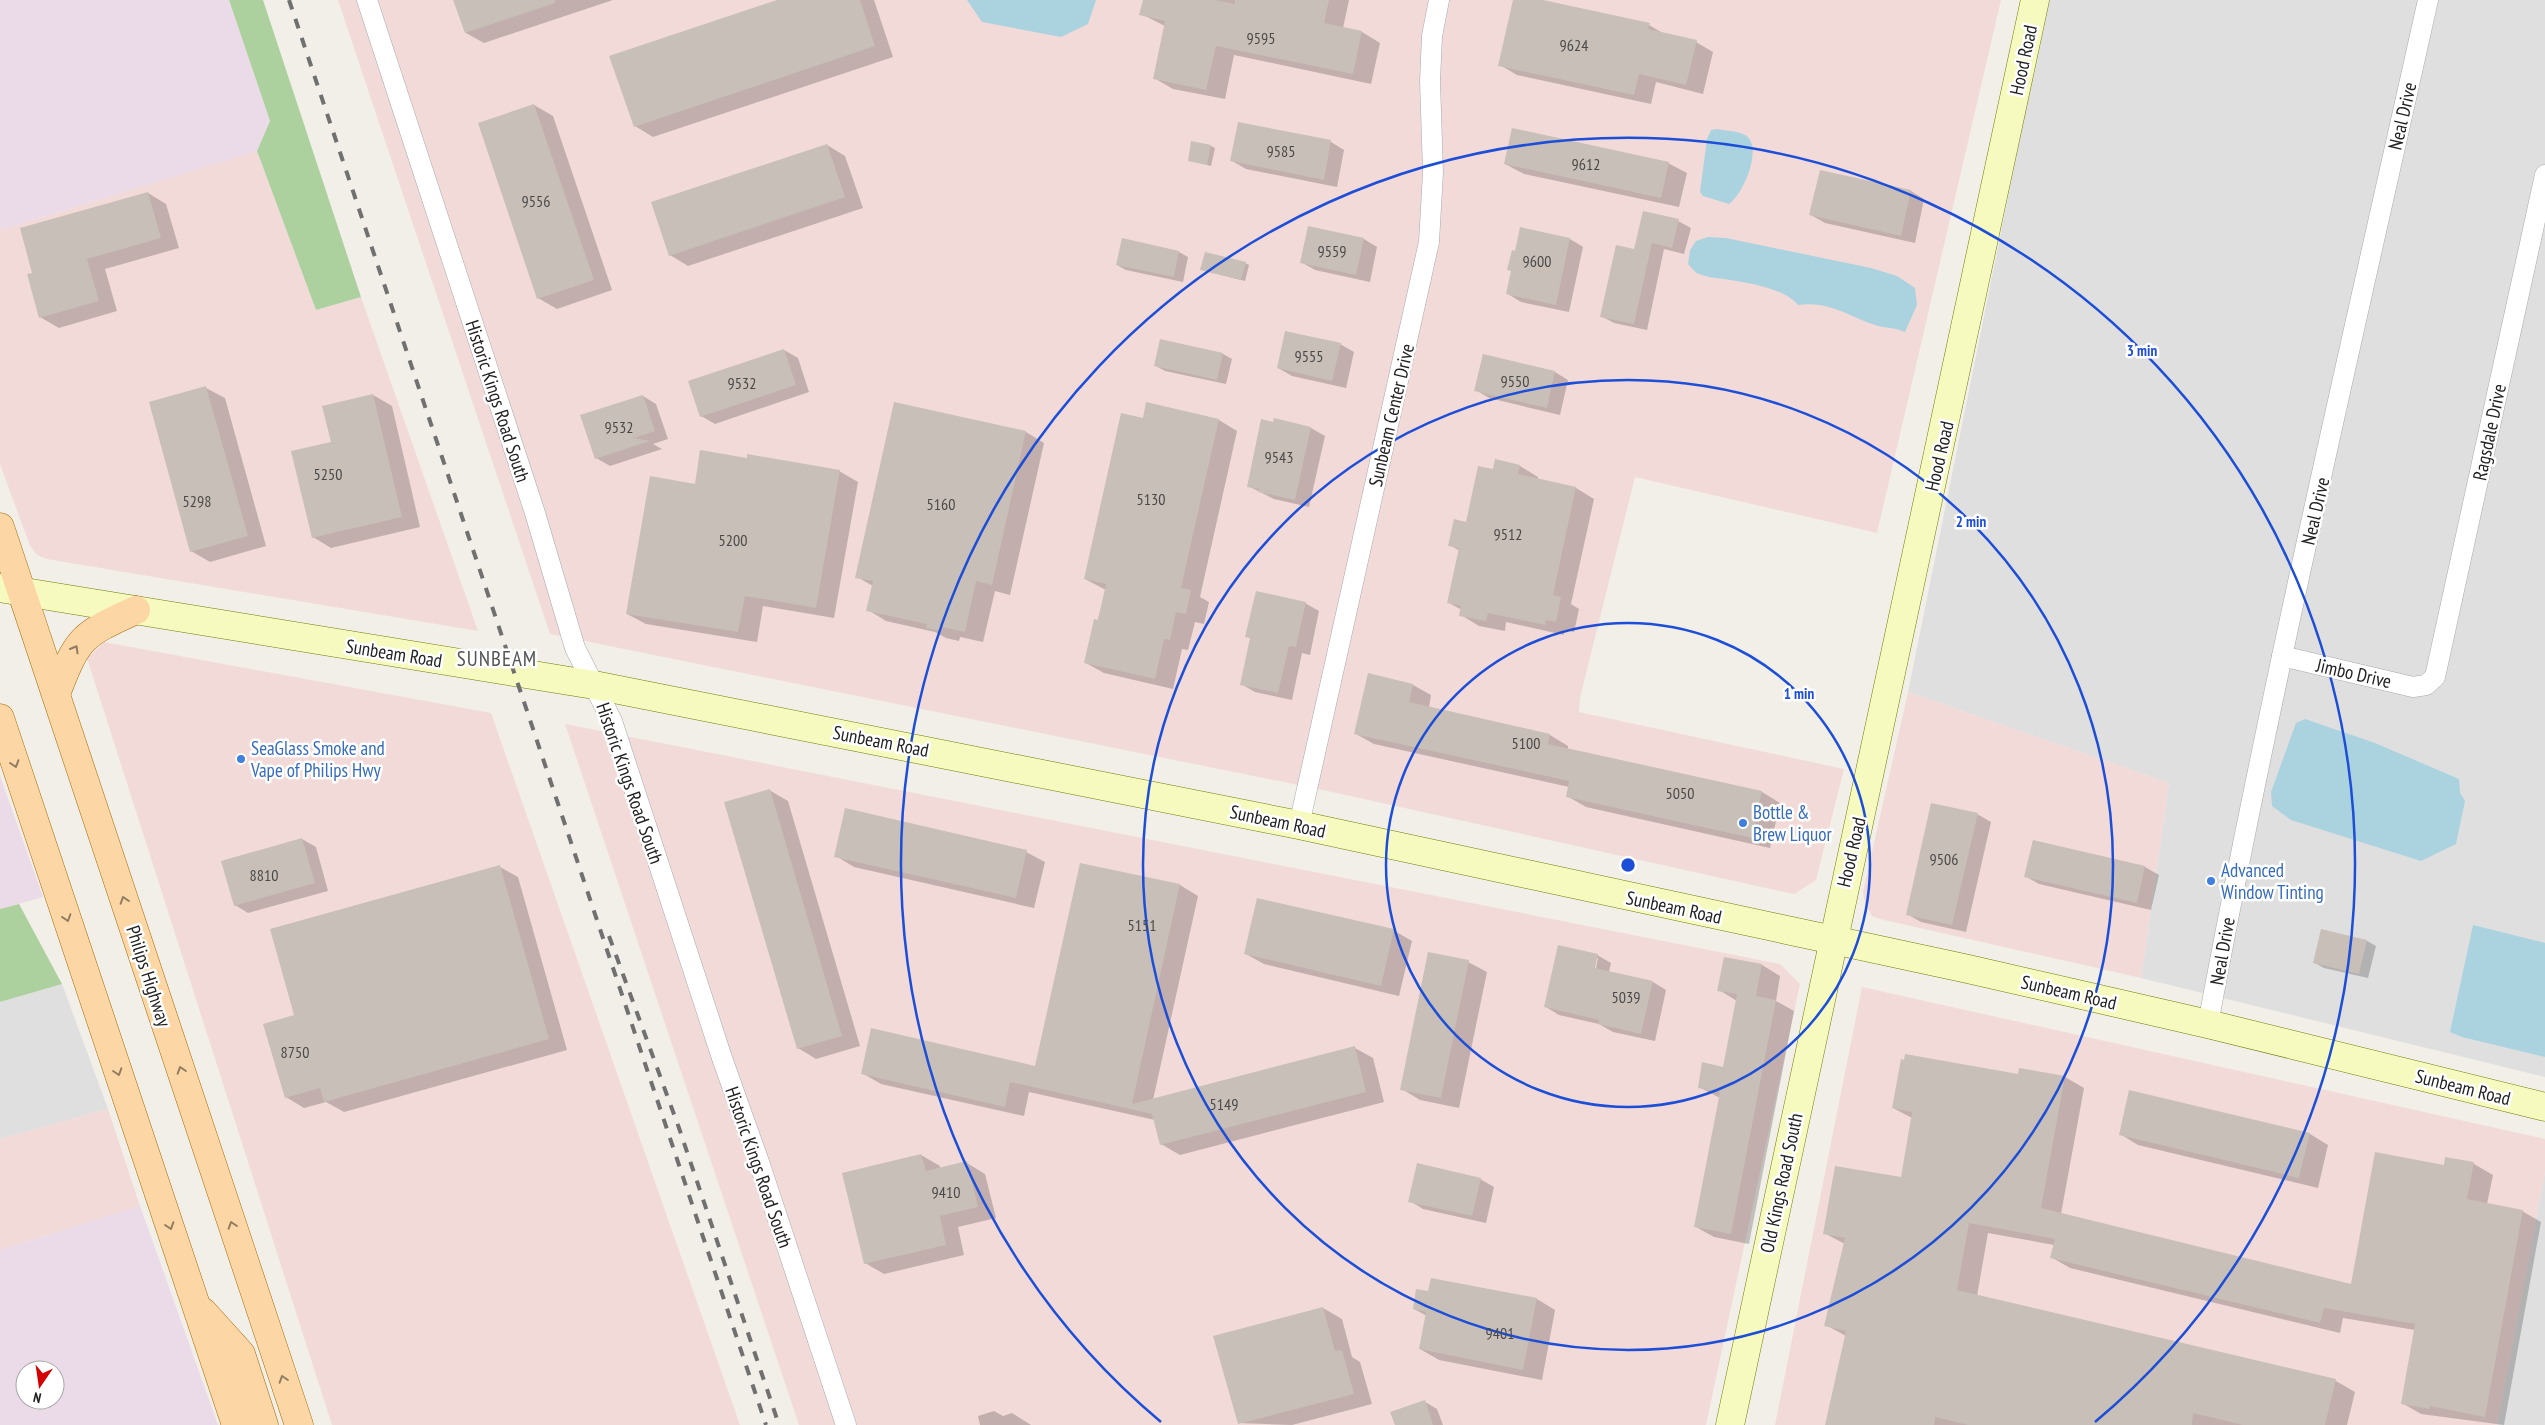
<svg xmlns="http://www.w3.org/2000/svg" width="2545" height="1425" viewBox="0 0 2545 1425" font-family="'PT Sans Narrow',sans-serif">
<rect width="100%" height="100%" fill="#f2efe9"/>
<g fill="#e0dfdf">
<path d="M2048,0H2545V1077L2141,978L2169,783L1908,692Z"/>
<path d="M62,984L108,1109L0,1139V1002Z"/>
<path d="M2545,1172V1425H2497Z"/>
</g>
<g fill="#f2dad9">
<path d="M338,0H2001L1877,533L1635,477L1580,698L1579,712L1844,769L1816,880L1794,894L1323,790L550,634Z"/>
<path d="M257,151L316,310L361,297L478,631L47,559L37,555L30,546L0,464V230Z"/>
<path d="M104,642L491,713L740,1425H332L87,658Z"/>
<path d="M1908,692L2169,783L2141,978L1880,919L1872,916L1865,904L1863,892Z"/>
<path d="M565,724L1780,964L1800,984L1706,1425H799Z"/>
<path d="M1862,987L2545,1139V1172L2497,1425H1775Z"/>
<path d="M108,1109L140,1206L0,1250V1139Z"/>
</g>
<g fill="#ebdbe8" fill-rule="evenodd">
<path d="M0,0H229L270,121L257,151L0,230Z"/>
<path d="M0,776L43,897L0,909Z"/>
<path d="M140,1206L218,1425H0V1250ZM25,1370H55V1400H25Z"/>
</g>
<g fill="#add19e">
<path d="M229,0H263L361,297L316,310L257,151L270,121Z"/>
<path d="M19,904L62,984L0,1002V909Z"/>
</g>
<g fill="#aad3df">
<path d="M967,0H1096L1088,24L1061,37L982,22Z"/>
<path d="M1718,129C1726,131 1738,131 1745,135C1764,145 1744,194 1729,204L1703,196L1700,192L1707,139L1711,130Z"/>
<path d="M1708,237L1726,238L1871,268L1897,276L1915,288L1917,305L1905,332C1897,328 1887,328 1878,326C1848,317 1832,301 1798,305C1786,289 1749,283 1730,280C1720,278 1708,278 1699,274C1694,272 1692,268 1688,264L1690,250L1696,241Z"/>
<path d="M2305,719L2375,743L2459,779L2460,793L2465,801L2456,844L2421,861L2291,820L2272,806L2271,792L2296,723Z"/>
<path d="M2473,925L2545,943V1057L2462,1037L2450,1032Z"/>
</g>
<g fill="#0003" fill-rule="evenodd">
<path d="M454,0H613L484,43L466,33Z"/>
<path d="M781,0H874L893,57L653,137L635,126Z"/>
<path d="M1144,0H1349L1343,28L1362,32L1380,43L1371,84L1234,55L1225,99L1173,89L1154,78L1165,26L1141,14Z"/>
<path d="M1514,0H1538L1649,25L1666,35L1696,42L1713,52L1703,94L1656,82L1651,104L1517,75L1500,65Z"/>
<path d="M534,105L553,116L612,290L557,309L538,298Z"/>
<path d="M1331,142L1344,150L1337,187L1246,169L1232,161Z"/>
<path d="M827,145L845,156L863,208L688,266L670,255Z"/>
<path d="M1211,146L1215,148L1211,166L1189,160Z"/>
<path d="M1668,163L1687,173L1679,207L1524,174L1505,164Z"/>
<path d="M1911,191L1924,199L1915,243L1825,223L1811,215Z"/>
<path d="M148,193L166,204L179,248L105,269L117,311L59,328L40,317L34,274Z"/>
<path d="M1678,221L1691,228L1684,254L1664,249L1647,330L1614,323L1601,316L1635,250Z"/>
<path d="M1364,239L1377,247L1370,282L1315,270L1301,262Z"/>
<path d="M1570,239L1583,247L1569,312L1521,302L1508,294L1516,252Z"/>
<path d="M1123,240L1179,252L1188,257L1183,282L1126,270L1117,265Z"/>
<path d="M1245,263L1249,265L1245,281L1202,270Z"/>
<path d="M1161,340L1223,354L1232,359L1226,384L1165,371L1156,366Z"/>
<path d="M1340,344L1354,352L1346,388L1292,376L1278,368Z"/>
<path d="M784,350L798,358L809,392L715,424L701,416Z"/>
<path d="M1555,372L1568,380L1560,415L1489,398L1476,390Z"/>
<path d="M206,388L225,398L266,546L210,562L191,551Z"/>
<path d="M373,395L392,406L420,527L331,548L313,537Z"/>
<path d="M643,396L656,404L668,439L653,444L662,449L610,466L596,458Z"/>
<path d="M1147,404L1219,420L1237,431L1200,597L1209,602L1204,624L1195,622L1188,650L1182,649L1173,689L1104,673L1086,663L1106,590L1085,579L1144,419Z"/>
<path d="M1275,420L1311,428L1325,436L1309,507L1274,499L1248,486Z"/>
<path d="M1026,432L1044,443L1010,595L995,591L983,642L960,637L959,641L946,638L935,632L886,621L868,610L873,586L857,577Z"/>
<path d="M748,459L839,471L858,482L834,618L763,606L757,642L646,624L627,614L696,485Z"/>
<path d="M1520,466L1538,477V480L1576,488L1594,499L1571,604L1579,609L1574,632L1564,630V635L1506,622L1505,631L1479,626L1461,615L1462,610L1449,603L1460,551L1450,545L1467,523L1494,470Z"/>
<path d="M1305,603L1319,611L1310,655L1302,653L1292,700L1255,692L1241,684L1251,639L1247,636Z"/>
<path d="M1369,675L1413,685L1431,695L1429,708L1550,735L1568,746V749L1762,792L1780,803L1770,848L1586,807L1567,796L1569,787L1374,744L1356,734Z"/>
<path d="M769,790L788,801L860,1046L816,1059L798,1048Z"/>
<path d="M1977,814L1991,822L1966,932L1921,922L1907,914Z"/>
<path d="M302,839L316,847L328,891L248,913L235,905Z"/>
<path d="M2033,841L2145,867L2159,875L2151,910L2039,884L2025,876Z"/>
<path d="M1026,852L1045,862L1034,908L854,867L836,856Z"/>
<path d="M1081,865L1180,885L1198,896L1153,1100L1355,1048L1373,1058L1384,1102L1180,1155L1161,1144L1155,1120L1029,1092L1024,1116L881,1084L862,1073L1036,1067Z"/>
<path d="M500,867L518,877L567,1050L344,1112L326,1102L304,1108L286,1097L296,1016Z"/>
<path d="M1393,930L1412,941L1399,996L1264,964L1246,954Z"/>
<path d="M2322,931L2367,941L2376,946L2368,978L2324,968L2315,963Z"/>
<path d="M1597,955L1611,963L1609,972L1653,982L1666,990L1655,1041L1613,1032L1599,1024L1559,1015L1546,1007ZM1596,958H1598L1595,974H1592Z"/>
<path d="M1725,958L1762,965L1780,976L1776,1001L1794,1011L1749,1244L1714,1237L1696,1227L1720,1098L1699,1087L1724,1068L1737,1001L1719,990Z"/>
<path d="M1468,962L1487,972L1459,1108L1420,1100L1402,1089Z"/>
<path d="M2019,1076L2065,1077L2084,1088L2061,1214L2352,1285L2445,1166L2474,1164L2493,1175L2487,1204L2522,1211L2541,1222L2504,1425L2421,1414L2402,1403L2415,1330L2343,1318L2340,1333L2070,1268L2051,1257L2054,1245L1988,1233L1977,1296L2336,1381L2355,1392L2347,1425H1826L1846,1336L1826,1325L1845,1244L1824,1233L1902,1179L1912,1118L1893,1108Z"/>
<path d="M2130,1092L2310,1134L2328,1145L2318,1188L2138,1145L2120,1134Z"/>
<path d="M921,1155L940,1166V1169L967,1163L985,1174L996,1218L958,1227L964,1255L884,1274L865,1263Z"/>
<path d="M1480,1179L1494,1187L1486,1223L1423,1209L1410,1201Z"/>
<path d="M1537,1299L1555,1310L1542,1380L1439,1360L1420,1349L1427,1316L1414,1309Z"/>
<path d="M1323,1308L1342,1319L1352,1357L1360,1362L1372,1404L1292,1425L1239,1423Z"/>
<path d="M1425,1402L1437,1409L1443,1425H1396Z"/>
<path d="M994,1411L1003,1416L1012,1413L1031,1425H980L978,1416Z"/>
</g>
<g fill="#c7bfb8">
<path d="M453,0H555V3L465,33Z"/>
<path d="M777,0H860L875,46L634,127L609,56Z"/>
<path d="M1143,0H1216L1235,4V0H1329L1324,23L1362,31L1353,74L1216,46L1206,90L1153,79L1165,21L1139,15Z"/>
<path d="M1513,0H1543L1650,23L1648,29L1697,40L1686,85L1639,74L1634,95L1498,66Z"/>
<path d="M534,104L594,280L537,299L478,123Z"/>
<path d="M1238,122L1331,140L1324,180L1230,161Z"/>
<path d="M1512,128L1669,162L1661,198L1504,164Z"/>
<path d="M1191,141L1211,145L1207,165L1188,161Z"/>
<path d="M827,144L845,197L669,256L651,202Z"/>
<path d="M1820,170L1911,190L1901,236L1809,215Z"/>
<path d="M148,192L161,238L87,259L99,301L39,318L27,274L32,273L20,228Z"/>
<path d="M1643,211L1679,219L1672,248L1652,243L1634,324L1600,317L1616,245L1634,249Z"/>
<path d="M1308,226L1364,238L1356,275L1300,263Z"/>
<path d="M1520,227L1570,238L1556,305L1506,294L1511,271L1507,270L1512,250L1515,251Z"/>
<path d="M1122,238L1179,251L1174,277L1116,265Z"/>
<path d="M1205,252L1246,262L1241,280L1200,270Z"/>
<path d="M1285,331L1341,343L1332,381L1277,368Z"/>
<path d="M1160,339L1223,353L1217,380L1154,366Z"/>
<path d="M784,349L796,385L700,417L688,381Z"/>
<path d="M1483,354L1555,371L1547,408L1474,391Z"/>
<path d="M206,386L248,536L190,552L149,402Z"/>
<path d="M373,394L402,517L312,538L291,451L331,442L322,406Z"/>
<path d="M643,395L655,431L634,438L650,441L595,459L580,415Z"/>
<path d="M894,402L1026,431L992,585L976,581L965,632L942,627L941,631L926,628L927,624L866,611L873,581L855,578Z"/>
<path d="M1146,402L1219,419L1181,588L1191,590L1186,614L1176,612L1170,640L1164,639L1155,679L1084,663L1094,619L1098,620L1106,584L1084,579L1121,413L1143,418Z"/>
<path d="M1274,418L1311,427L1295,500L1258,492L1259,489L1247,487L1261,419L1273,422Z"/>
<path d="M700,450L747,458V454L840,470L816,608L745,596L738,632L626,614L650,476L695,484Z"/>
<path d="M1495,459L1520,465L1518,474L1576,487L1553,595L1561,597L1556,622L1546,620L1545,625L1488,613L1486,621L1459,616L1461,606L1447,603L1459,548L1448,546L1454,519L1466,522L1478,466L1493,469Z"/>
<path d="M1256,591L1306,602L1296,647L1289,646L1278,693L1240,685L1250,638L1245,637Z"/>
<path d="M1368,673L1413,684L1409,702L1550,734L1548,744L1762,791L1752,838L1566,797L1569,781L1354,734Z"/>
<path d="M770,789L842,1036L797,1049L724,802Z"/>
<path d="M1931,803L1978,813L1952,925L1906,915Z"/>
<path d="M845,808L1027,850L1016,898L834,857Z"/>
<path d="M302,838L315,883L234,906L221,861Z"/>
<path d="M2033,840L2145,866L2137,903L2024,877Z"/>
<path d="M1080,863L1180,884L1132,1104L1355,1046L1366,1092L1160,1145L1152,1114L1010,1082L1005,1107L861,1074L871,1028L1035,1066Z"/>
<path d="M500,865L549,1039L324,1102L320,1088L285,1098L263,1024L294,1015L270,929Z"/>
<path d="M1257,898L1394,929L1381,986L1244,954Z"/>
<path d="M2321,929L2367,940L2359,974L2313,963Z"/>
<path d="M1558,945L1598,954L1595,968L1653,981L1641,1034L1598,1024L1599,1020L1544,1007Z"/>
<path d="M1428,952L1469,960L1441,1098L1400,1090Z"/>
<path d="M1724,957L1762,964L1756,996L1776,1000L1731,1234L1694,1227L1720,1092L1698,1088L1702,1062L1723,1067L1737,994L1717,991Z"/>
<path d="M1905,1054L2018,1074L2019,1068L2065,1076L2041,1208L2351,1284L2375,1152L2444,1165L2445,1157L2474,1162L2467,1199L2523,1210L2485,1417L2430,1406V1409L2401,1404L2415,1324L2324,1308L2320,1323L2050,1258L2055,1239L1969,1223L1957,1290L2336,1379L2325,1425H2243L2193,1413L2192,1425H1968L1935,1417L1934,1425H1825L1846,1331L1824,1326L1845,1238L1823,1234L1835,1166L1901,1177L1912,1112L1892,1108L1901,1059L1904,1060Z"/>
<path d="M2129,1090L2310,1133L2299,1178L2119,1135Z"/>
<path d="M921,1154L926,1171L967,1161L978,1207L940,1216L946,1245L864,1264L842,1173Z"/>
<path d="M1417,1163L1481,1178L1472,1216L1408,1202Z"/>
<path d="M1431,1278L1537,1298L1523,1370L1419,1349L1426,1312L1413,1309L1416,1289L1428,1291Z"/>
<path d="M1323,1307L1335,1351L1342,1350L1354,1394L1238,1424L1213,1336Z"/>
<path d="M1425,1400L1433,1425H1395L1390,1412Z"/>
</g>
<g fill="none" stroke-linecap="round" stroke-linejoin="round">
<defs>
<g id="street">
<path d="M367,0L535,513L575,648L612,721L722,1058L759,1162L846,1425"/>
<path d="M2282,656L2413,687L2426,685L2435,677L2545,175"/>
<path d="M1299,825L1429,242L1433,172L1430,81L1432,36L1439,0"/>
<path d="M2208,1024C2272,681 2352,341 2428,0"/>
</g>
<g id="secondary">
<path d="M0,588L594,685L1299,825L1968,969L2208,1024L2545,1107"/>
<path d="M1730,1425C1830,950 1936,476 2035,0"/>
</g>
<g id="primary">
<path d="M0,527L299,1425"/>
<path d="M56,694C78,637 81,635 136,610"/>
<path d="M0,718L236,1425"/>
<path d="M203,1312L241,1354L264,1425"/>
</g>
</defs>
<use href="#street" stroke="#a9a9a9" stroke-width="21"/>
<use href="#secondary" stroke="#707d05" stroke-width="29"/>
<use href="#primary" stroke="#a06b00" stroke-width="29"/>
<use href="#street" stroke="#fff" stroke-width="20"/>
<use href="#secondary" stroke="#f7fabf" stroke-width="28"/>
<use href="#primary" stroke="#fcd6a4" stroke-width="28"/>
<g stroke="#707070" stroke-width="4" stroke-dasharray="10 10" stroke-linecap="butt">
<path d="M289,0L766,1425"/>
<path d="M609,936L679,1128L779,1425"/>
</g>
</g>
<defs><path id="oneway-chevron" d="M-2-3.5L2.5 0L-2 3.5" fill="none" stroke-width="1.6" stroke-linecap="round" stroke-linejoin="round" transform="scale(1.25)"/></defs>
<g stroke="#8f7c63">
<use href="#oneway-chevron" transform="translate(75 649) rotate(-60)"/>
<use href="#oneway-chevron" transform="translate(15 764) rotate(72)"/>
<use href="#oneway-chevron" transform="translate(124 900) rotate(-108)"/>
<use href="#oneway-chevron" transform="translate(67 918) rotate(72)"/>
<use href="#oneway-chevron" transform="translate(181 1070) rotate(-108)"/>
<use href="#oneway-chevron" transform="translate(118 1072) rotate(72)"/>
<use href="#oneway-chevron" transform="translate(232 1225) rotate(-108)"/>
<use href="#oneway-chevron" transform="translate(170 1226) rotate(72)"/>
<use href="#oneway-chevron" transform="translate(283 1379) rotate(-108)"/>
</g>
<g fill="none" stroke="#1d4ed8" stroke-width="2.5">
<circle cx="1628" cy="865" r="242"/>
<circle cx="1628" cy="865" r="485"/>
<path d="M1161 1422A727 727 0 1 1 2095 1422"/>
</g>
<g fill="#3f7fe0" stroke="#fff" stroke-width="2">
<circle cx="241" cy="759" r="5"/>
<circle cx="1743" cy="823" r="5"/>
<circle cx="2211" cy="881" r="5"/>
</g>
<g text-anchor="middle" stroke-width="5" stroke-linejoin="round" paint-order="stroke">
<g font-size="16" fill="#4b4948">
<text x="1261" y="44">9595</text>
<text x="1574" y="51">9624</text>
<text x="1281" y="157">9585</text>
<text x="1586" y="170">9612</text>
<text x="536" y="207">9556</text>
<text x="1332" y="257">9559</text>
<text x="1537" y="267">9600</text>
<text x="1309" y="362">9555</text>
<text x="1515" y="387">9550</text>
<text x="742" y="389">9532</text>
<text x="619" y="433">9532</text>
<text x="1279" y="463">9543</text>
<text x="328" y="480">5250</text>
<text x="1151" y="505">5130</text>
<text x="197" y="507">5298</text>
<text x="941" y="510">5160</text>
<text x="1508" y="540">9512</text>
<text x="733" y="546">5200</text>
<text x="1526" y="749">5100</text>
<text x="1680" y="799">5050</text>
<text x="1944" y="865">9506</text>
<text x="264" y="881">8810</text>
<text x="1142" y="931">5151</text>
<text x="1626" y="1003">5039</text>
<text x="295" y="1058">8750</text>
<text x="1224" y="1110">5149</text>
<text x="946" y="1198">9410</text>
<text x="1500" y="1339">9401</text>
</g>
<g font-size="19" fill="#222" stroke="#fff">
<text transform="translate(2023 60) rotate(-78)" y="7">Hood Road</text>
<text transform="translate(2402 116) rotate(-77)" y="7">Neal Drive</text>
<text transform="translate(498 401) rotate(72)" y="7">Historic Kings Road South</text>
<text transform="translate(1391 415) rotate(-77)" y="7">Sunbeam Center Drive</text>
<text transform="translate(2489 432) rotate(-78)" y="7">Ragsdale Drive</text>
<text transform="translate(1939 456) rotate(-77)" y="7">Hood Road</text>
<text transform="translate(2315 511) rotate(-77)" y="7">Neal Drive</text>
<text transform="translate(394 653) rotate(9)" y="7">Sunbeam Road</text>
<text transform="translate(2354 673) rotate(13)" y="7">Jimbo Drive</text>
<text transform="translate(881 741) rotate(11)" y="7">Sunbeam Road</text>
<text transform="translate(630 783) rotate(71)" y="7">Historic Kings Road South</text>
<text transform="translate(1278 821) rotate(12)" y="7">Sunbeam Road</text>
<text transform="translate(1851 852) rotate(-77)" y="7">Hood Road</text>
<text transform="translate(1674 907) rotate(12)" y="7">Sunbeam Road</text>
<text transform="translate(2222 951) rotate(-80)" y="7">Neal Drive</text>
<text transform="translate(149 976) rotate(72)" y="7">Philips Highway</text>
<text transform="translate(2069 992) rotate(13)" y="7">Sunbeam Road</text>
<text transform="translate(2463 1087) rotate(14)" y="7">Sunbeam Road</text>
<text transform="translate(759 1167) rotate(71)" y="7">Historic Kings Road South</text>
<text transform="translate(1781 1183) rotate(-78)" y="7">Old Kings Road South</text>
</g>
<g font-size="19" fill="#366cbe" stroke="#fff" text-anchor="start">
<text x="251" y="755">SeaGlass Smoke and<tspan x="251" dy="22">Vape of Philips Hwy</tspan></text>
<text x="1753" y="819">Bottle &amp;<tspan x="1753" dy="22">Brew Liquor</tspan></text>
<text x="2221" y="877">Advanced<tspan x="2221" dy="22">Window Tinting</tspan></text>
</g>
<g font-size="21" letter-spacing="1" fill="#555" stroke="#fff">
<text x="497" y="666">SUNBEAM</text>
</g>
</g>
<circle cx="1628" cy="865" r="8" fill="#1d4ed8" stroke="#fff" stroke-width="2.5"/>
<g font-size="15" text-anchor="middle" font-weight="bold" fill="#1d4ed8" stroke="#fff" stroke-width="5" stroke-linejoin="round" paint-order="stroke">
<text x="2142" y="356">3 min</text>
<text x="1971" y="527">2 min</text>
<text x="1799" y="699">1 min</text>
</g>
<g transform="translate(40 1385) rotate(193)"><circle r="24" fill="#ffffff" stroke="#a7a7a7"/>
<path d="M0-4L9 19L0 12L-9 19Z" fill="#d40000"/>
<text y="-8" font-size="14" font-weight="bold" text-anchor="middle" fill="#222222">N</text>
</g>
</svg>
